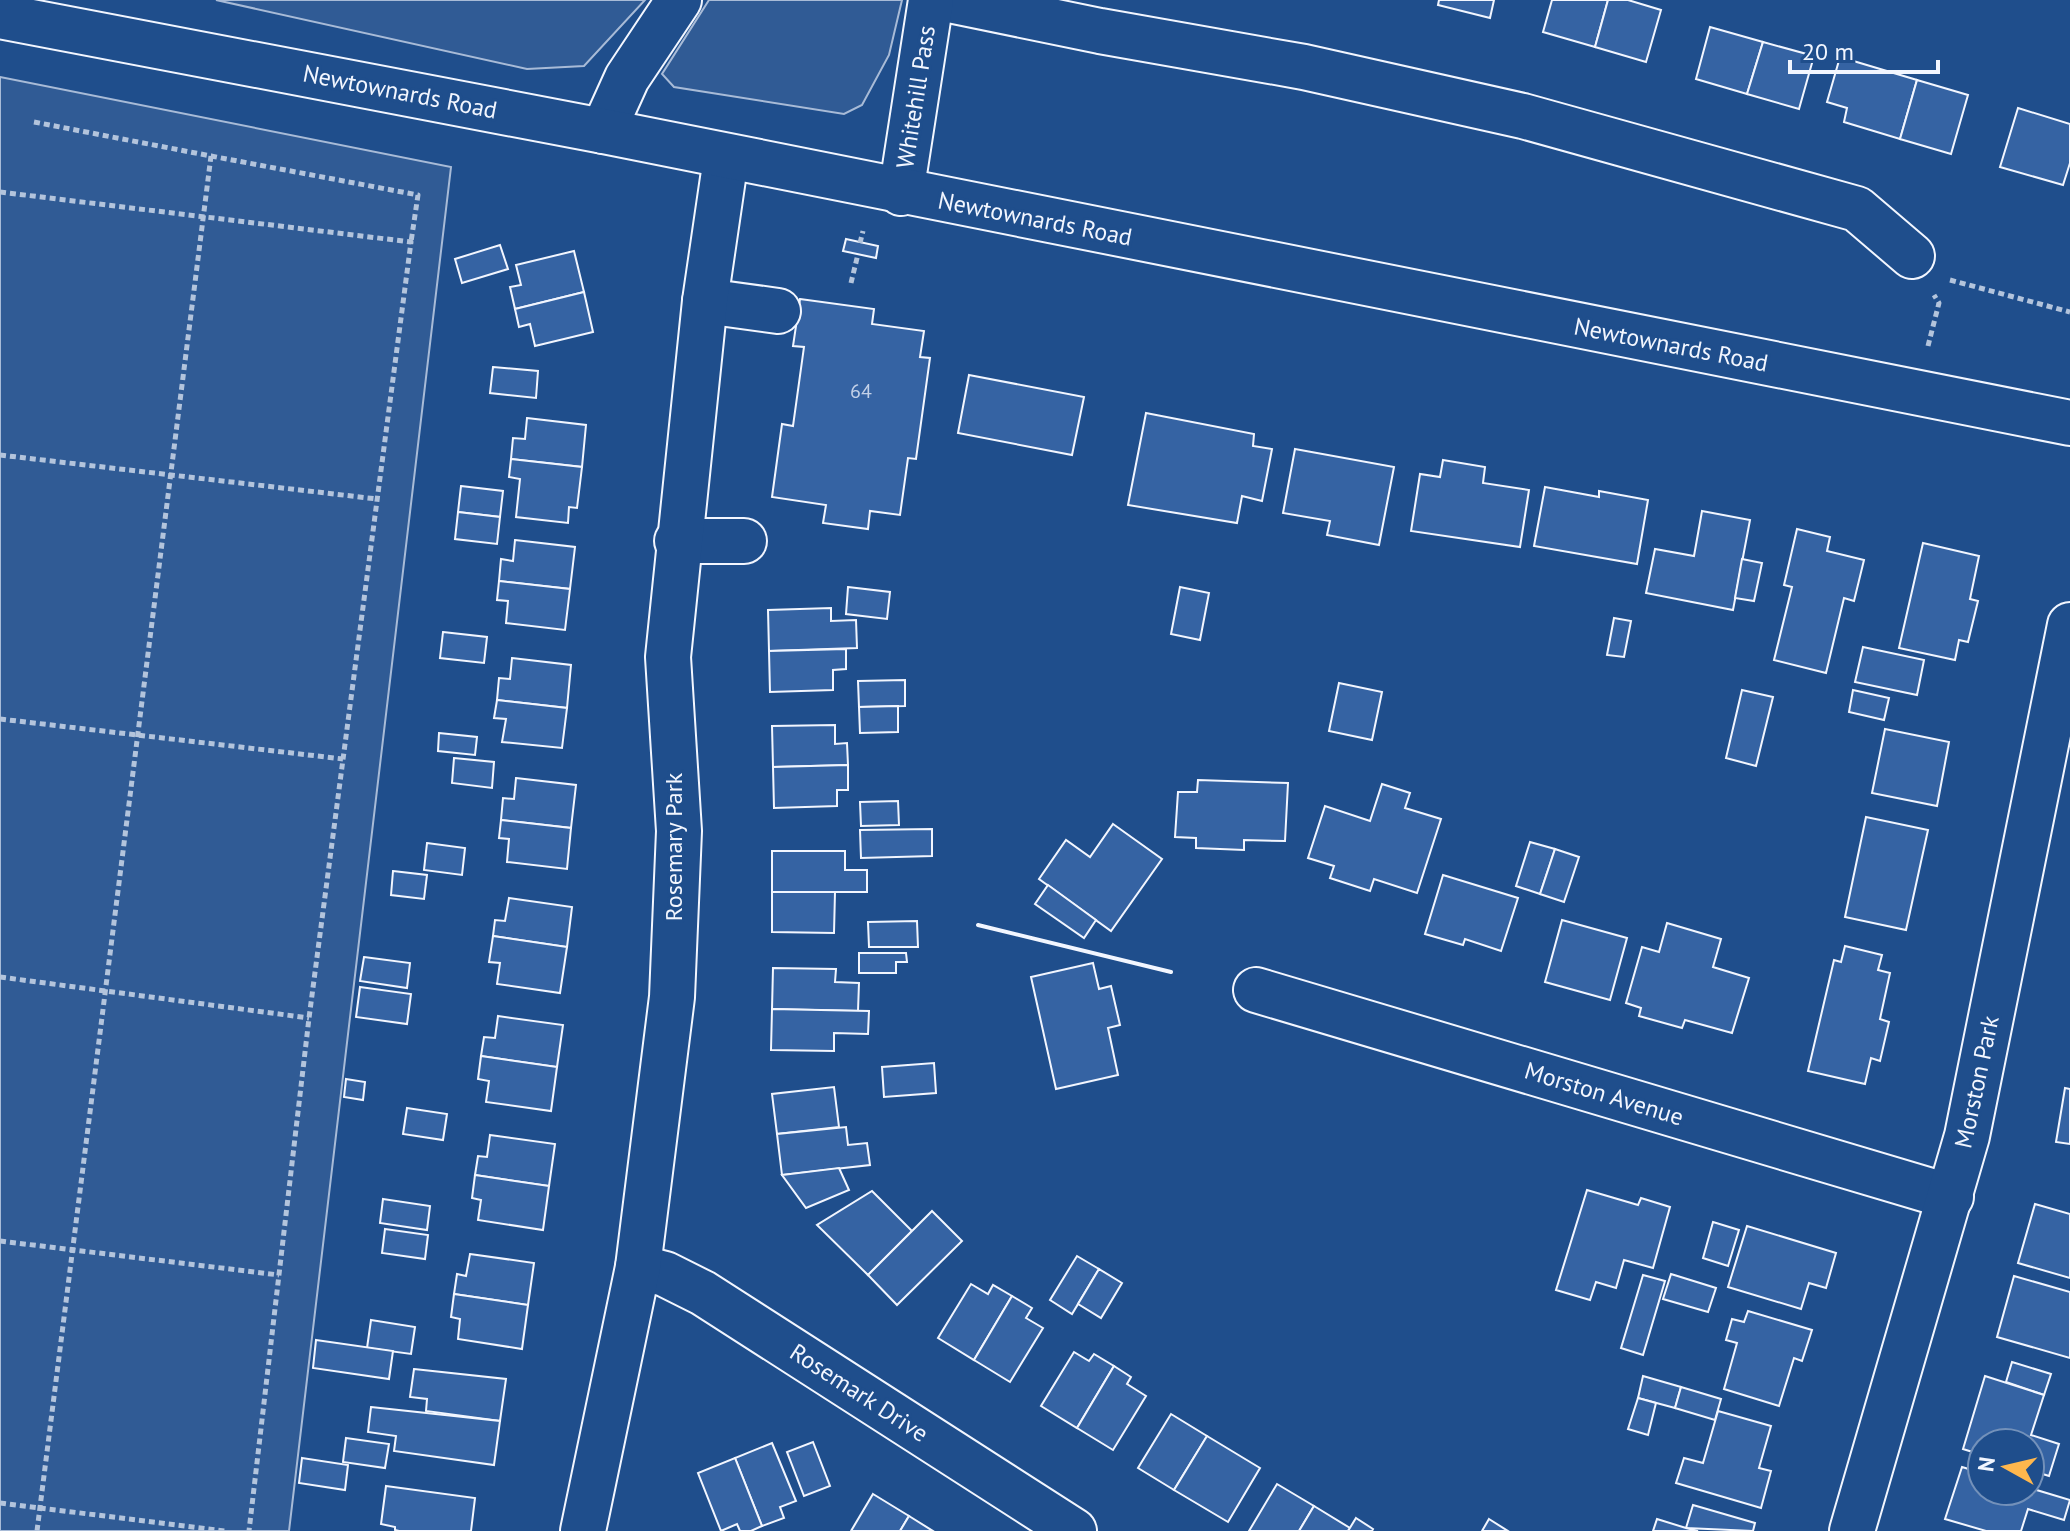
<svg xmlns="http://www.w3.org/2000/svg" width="2070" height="1531" viewBox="0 0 2070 1531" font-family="'PT Sans',sans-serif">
<rect width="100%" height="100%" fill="#1f4e8c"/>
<g fill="#305b95" stroke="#a8bbd7" stroke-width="2">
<path d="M216,0H645L584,66L527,69Z"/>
<path d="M709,0H902L889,55L862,105L844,114L674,87L662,74Z"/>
<path d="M0,77L451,167L289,1531H0Z"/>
</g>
<g fill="#3563a3" stroke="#f2f6ff" stroke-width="2">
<path d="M1439,0H1494L1490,18L1438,5Z"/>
<path d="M1552,0H1608L1595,47L1543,32Z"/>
<path d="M1608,0H1628L1661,10L1646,62L1595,47Z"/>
<path d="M1710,27L1763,42L1747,94L1696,79Z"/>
<path d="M1763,42L1814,56L1799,109L1747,94Z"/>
<path d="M1840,57L1917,80L1900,139L1844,122L1847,108L1827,102Z"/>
<path d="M1917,80L1968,95L1951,154L1900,139Z"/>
<path d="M2018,108L2070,124V163L2063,185L2000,167Z"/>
<path d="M846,239L878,246L876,258L843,251Z"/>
<path d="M500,245L508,269L462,283L455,259Z"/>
<path d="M574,251L584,292L515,309L510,287L521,285L516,265Z"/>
<path d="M584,292L593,332L535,346L530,324L519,327L515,309Z"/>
<path d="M800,299L874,309L872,324L924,331L920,357L930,358L916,459L908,458L900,515L870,511L868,529L823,523L826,505L772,497L782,424L793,426L804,347L793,346Z"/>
<path d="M493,367L538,371L536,398L490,393Z"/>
<path d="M969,375L1084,397L1072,455L958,433Z"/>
<path d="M1146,413L1254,434L1253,446L1272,449L1262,501L1242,496L1237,523L1128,505Z"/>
<path d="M527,418L586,425L582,467L511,459L513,438L525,439Z"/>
<path d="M1295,449L1394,467L1379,545L1327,535L1330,521L1283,513Z"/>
<path d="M511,459L582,467L577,508L569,507L568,523L516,517L520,479L509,477Z"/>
<path d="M1443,460L1485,467L1483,483L1529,490L1520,547L1411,531L1420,474L1440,477Z"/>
<path d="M461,486L503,491L500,517L458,512Z"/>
<path d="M1545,487L1599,497V491L1648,500L1637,564L1534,546Z"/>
<path d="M1702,511L1750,520L1733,610L1646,593L1655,549L1694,556Z"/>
<path d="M458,512L500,517L497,544L455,539Z"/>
<path d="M1797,529L1830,537L1827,551L1864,560L1854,601L1844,598L1826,673L1774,660L1792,587L1784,585Z"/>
<path d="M515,540L575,547L570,589L499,581L501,559L513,561Z"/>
<path d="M1923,543L1979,556L1970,599L1978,601L1968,642L1959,640L1955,660L1899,648Z"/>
<path d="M1742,559L1762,563L1754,601L1735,598Z"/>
<path d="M499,581L570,589L565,630L506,623L508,601L497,600Z"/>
<path d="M848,587L890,592L887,619L846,614Z"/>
<path d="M1180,587L1209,593L1200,640L1171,634Z"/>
<path d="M831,608V621L856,620L857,648L769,651L768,610Z"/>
<path d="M1614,618L1631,621L1624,657L1607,655Z"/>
<path d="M443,632L487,637L484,663L440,658Z"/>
<path d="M1863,647L1924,660L1917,695L1855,682Z"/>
<path d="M846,649V669L833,670V690L770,692L769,651Z"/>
<path d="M512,658L571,665L567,708L497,700L499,678L510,679Z"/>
<path d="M905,680V706L859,707L858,681Z"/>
<path d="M1339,683L1382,692L1372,740L1329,731Z"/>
<path d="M1742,690L1773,697L1756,766L1726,758Z"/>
<path d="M1853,690L1889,698L1884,720L1849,712Z"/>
<path d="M497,700L567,708L562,748L502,742L506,719L494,718Z"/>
<path d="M898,706V732L860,733L859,707Z"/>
<path d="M835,725V744L847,743L848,765L773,767L772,726Z"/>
<path d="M1885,729L1949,742L1937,806L1872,793Z"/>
<path d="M439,733L477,737L475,755L438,751Z"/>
<path d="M454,758L494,762L492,788L452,783Z"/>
<path d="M848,765V790H837V806L774,808L773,767Z"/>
<path d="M516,778L576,785L571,828L501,820L503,798L514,799Z"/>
<path d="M1198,780L1288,783L1285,841L1244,840V850L1196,848V838L1175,837L1178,792H1197Z"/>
<path d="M1382,784L1410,793L1405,808L1441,819L1417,893L1374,879L1370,891L1330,878L1334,866L1308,858L1325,806L1370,821Z"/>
<path d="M898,801L899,825L861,826L860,802Z"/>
<path d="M1866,817L1928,830L1906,930L1845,917Z"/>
<path d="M501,820L571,828L567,869L507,862L509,839L499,838Z"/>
<path d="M1113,824L1162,859L1111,931L1039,879L1066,840L1090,857Z"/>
<path d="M932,829V856L861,858L860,830Z"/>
<path d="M1530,842L1555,849L1540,894L1516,886Z"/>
<path d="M427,843L465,848L462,875L424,870Z"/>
<path d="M1555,849L1579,857L1564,902L1540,894Z"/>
<path d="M772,851H845V870H867V892H772Z"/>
<path d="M393,871L427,875L424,899L391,895Z"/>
<path d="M1443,875L1518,898L1501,951L1465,939L1463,945L1425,934Z"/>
<path d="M1048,885L1096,920L1084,938L1035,904Z"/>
<path d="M772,892H835L834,933L772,932Z"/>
<path d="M509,898L572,907L567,947L493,936L495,920L505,921Z"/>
<path d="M1562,920L1627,938L1610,1000L1545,982Z"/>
<path d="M917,921L918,947H869L868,922Z"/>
<path d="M1667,923L1721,939L1713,967L1749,978L1732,1033L1685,1020L1682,1028L1639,1016L1641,1008L1626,1003L1642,947L1659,952Z"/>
<path d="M493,936L567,947L560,993L497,984L500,963L489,962Z"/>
<path d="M1845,946L1882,955L1878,970L1890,973L1880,1019L1889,1022L1880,1061L1871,1058L1865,1084L1808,1071L1834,960L1841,962Z"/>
<path d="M859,953H906L907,962H896V973H859Z"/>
<path d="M364,957L410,963L407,988L360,981Z"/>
<path d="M1093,963L1099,989L1111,986L1120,1025L1108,1028L1118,1075L1056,1089L1031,977Z"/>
<path d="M773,968L836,969L835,982L859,983L858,1011L772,1009Z"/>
<path d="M360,987L411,994L407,1024L356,1017Z"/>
<path d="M772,1009L869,1011L868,1034L834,1033V1051L771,1050Z"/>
<path d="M498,1016L563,1025L557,1067L481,1056L484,1037L495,1038Z"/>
<path d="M481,1056L557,1067L551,1111L486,1102L489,1081L478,1079Z"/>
<path d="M934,1063L936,1093L884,1097L882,1067Z"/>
<path d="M346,1079L365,1082L363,1100L344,1097Z"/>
<path d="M834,1087L839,1127L777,1134L772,1094Z"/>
<path d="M2065,1088L2070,1089V1144L2056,1142Z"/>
<path d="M407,1108L447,1114L443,1140L403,1134Z"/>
<path d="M846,1127L848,1145L867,1143L870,1165L782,1175L777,1134Z"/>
<path d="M490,1135L555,1144L549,1186L475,1175L478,1156L487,1157Z"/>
<path d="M839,1168L849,1190L806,1208L782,1175Z"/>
<path d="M475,1175L549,1186L543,1230L478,1220L481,1200L472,1198Z"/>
<path d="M1587,1190L1638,1205L1641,1198L1670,1207L1653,1268L1624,1260L1616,1288L1596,1282L1590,1300L1556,1290Z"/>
<path d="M872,1191L912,1231L868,1275L817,1225Z"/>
<path d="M383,1199L430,1206L427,1230L380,1223Z"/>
<path d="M2035,1204L2070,1214V1278L2018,1263Z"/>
<path d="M932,1211L962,1241L897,1305L868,1275Z"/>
<path d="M1713,1222L1739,1230L1728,1266L1703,1258Z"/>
<path d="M1747,1226L1836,1253L1826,1288L1809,1283L1801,1309L1728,1287Z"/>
<path d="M385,1229L428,1235L425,1259L382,1253Z"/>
<path d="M470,1254L534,1263L528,1305L454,1294L457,1274L466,1276Z"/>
<path d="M1077,1256L1099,1269L1072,1314L1050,1300Z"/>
<path d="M1099,1269L1122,1283L1101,1318L1078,1304Z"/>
<path d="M1671,1274L1716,1288L1708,1312L1663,1299Z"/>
<path d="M1643,1275L1665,1281L1643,1355L1621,1348Z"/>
<path d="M2014,1276L2070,1292V1358L1997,1337Z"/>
<path d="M971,1284L988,1294L993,1285L1012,1296L974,1360L938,1338Z"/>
<path d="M454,1294L528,1305L522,1349L458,1339L460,1319L451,1317Z"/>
<path d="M1012,1296L1032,1308L1026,1318L1043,1328L1010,1382L974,1360Z"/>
<path d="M1748,1311L1812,1330L1802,1361L1794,1358L1779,1406L1724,1389L1737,1343L1726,1340L1732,1319L1744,1322Z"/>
<path d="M371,1320L415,1327L411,1354L367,1348Z"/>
<path d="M316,1340L393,1351L389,1379L313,1368Z"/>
<path d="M1074,1352L1089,1361L1094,1354L1114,1366L1077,1428L1041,1406Z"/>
<path d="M2012,1362L2051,1374L2044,1395L2006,1382Z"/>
<path d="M1114,1366L1131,1377L1127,1384L1146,1396L1113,1450L1077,1428Z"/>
<path d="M414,1369L506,1379L500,1421L426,1411L427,1399L410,1397Z"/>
<path d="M1643,1376L1681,1387L1675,1408L1638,1398Z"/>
<path d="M1985,1376L2044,1395L2031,1435L2059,1444L2049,1476L2030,1470V1443H1982V1455L1963,1449Z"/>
<path d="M1681,1387L1721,1399L1715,1420L1675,1408Z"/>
<path d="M1638,1398L1656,1403L1648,1435L1628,1429Z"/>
<path d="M371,1407L500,1421L494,1465L394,1451L396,1436L368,1432Z"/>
<path d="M1718,1411L1771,1426L1759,1468L1771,1471L1761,1508L1676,1483L1684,1458L1703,1463Z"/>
<path d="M1171,1414L1207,1436L1174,1490L1138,1468Z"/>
<path d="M1207,1436L1260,1468L1228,1522L1174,1490Z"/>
<path d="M346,1438L389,1444L385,1468L343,1462Z"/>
<path d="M813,1442L830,1486L804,1496L787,1452Z"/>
<path d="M772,1443L796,1501L780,1507L784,1518L762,1526L735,1458Z"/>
<path d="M302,1458L348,1465L345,1490L299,1483Z"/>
<path d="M735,1458L762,1526L751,1531H740L737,1524L721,1531L698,1473Z"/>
<path d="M1962,1467L1982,1473V1491H2030V1488L2070,1500L2064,1520L2028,1509L2021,1531H1986L1945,1519Z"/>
<path d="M1277,1484L1314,1506L1299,1531H1249Z"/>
<path d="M386,1486L475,1498L471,1531H399L395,1530V1527L381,1524Z"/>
<path d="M873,1494L909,1516L900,1531H851Z"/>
<path d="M1693,1505L1755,1523L1753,1531L1686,1528Z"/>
<path d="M1314,1506L1350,1528L1348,1531H1299Z"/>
<path d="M909,1516L933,1531H900Z"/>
<path d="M1356,1518L1373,1529L1372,1531H1348Z"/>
<path d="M1489,1519L1508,1531H1482Z"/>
<path d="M1657,1519L1686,1528L1698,1531H1653Z"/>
</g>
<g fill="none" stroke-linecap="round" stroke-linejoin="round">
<defs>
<g id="minor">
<path d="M949,0L1100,31L1304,67L1523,116L1857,209L1912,256"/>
<path d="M603,131L627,78L679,0"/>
<path d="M901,193L931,0"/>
<path d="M705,301L778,311"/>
<path d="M677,541H744"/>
<path d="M1256,990L1951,1197"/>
<path d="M638,1267L665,1274L703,1293L1074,1531"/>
<path d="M583,1531L638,1267L672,997L679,831L668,657L705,301L726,158"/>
<path d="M1852,1531L1967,1136L2070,625"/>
</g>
<path id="major" d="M0,16L603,131L2070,423"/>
</defs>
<use href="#minor" stroke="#f2f6ff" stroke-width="48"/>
<use href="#major" stroke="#f2f6ff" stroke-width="48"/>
<g stroke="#b3c4dc" stroke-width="5" stroke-dasharray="6 4" stroke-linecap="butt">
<path d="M34,122L211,156L37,1531"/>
<path d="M211,156L418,195L411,242"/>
<path d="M0,192L411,242L309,1018L249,1531"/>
<path d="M860,243L863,231"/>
<path d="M1950,280L2070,312"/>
<path d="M851,283L858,254"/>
<path d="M1928,346L1939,303L1934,295"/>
<path d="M0,455L377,499"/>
<path d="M0,719L343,759"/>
<path d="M0,977L309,1018"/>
<path d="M0,1241L279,1275"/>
<path d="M0,1503L225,1531"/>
</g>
<use href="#minor" stroke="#1f4e8c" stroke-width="44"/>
<use href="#major" stroke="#1f4e8c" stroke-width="44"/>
<path stroke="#f2f6ff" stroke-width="4" d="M978,925L1171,972"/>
</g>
<g text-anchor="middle" stroke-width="6" stroke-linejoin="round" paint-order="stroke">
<g font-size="20" fill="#c3d1e8">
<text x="861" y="398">64</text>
</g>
<g font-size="24" fill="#f2f6ff" stroke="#1f4e8c">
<text transform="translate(400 92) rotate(11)" y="8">Newtownards Road</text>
<text transform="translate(916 97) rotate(-81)" y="8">Whitehill Pass</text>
<text transform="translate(1035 219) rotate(11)" y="8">Newtownards Road</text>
<text transform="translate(1671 345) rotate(11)" y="8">Newtownards Road</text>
<text transform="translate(674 847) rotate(-90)" y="8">Rosemary Park</text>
<text transform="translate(1977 1082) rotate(-78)" y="8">Morston Park</text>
<text transform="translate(1604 1094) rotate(17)" y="8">Morston Avenue</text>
<text transform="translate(859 1393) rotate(33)" y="8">Rosemark Drive</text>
</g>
</g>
<g transform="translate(2006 1467) rotate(278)"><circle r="38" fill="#1f4e8c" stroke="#7391ba" stroke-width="2"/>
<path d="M0-6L14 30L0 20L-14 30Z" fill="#ffb74d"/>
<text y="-12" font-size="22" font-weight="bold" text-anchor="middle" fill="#f2f6ff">N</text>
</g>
<path d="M1790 60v12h148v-12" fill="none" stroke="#f2f6ff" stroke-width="4"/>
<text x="1802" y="60" font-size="24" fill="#f2f6ff" stroke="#1f4e8c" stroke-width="6" paint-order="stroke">20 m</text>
</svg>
